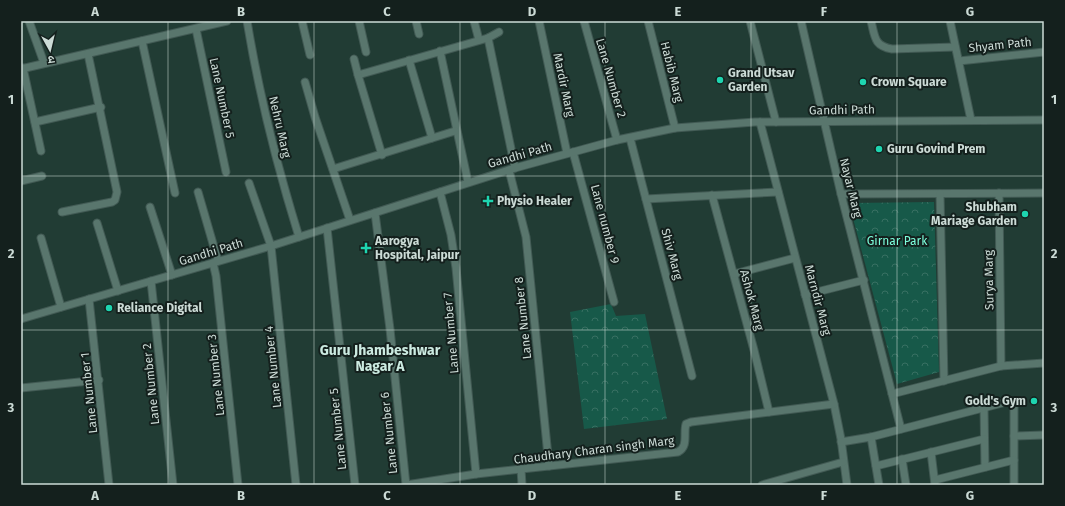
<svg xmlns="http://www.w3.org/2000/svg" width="1065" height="506" viewBox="0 0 1065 506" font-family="'Fira Sans','Noto Sans Devanagari',sans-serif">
<defs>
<pattern id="park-crowns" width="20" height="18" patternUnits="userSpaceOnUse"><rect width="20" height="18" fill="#175949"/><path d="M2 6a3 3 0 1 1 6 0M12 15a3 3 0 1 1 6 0" fill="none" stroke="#387062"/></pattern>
</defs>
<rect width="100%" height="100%" fill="#213c34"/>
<g fill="url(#park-crowns)">
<path d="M934,202L939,372L897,384L849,203Z"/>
<path d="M611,304L616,316L645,314L667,419L584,429L570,312Z"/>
</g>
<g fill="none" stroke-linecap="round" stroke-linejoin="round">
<defs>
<g id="minor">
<path d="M29,21L44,63"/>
<path d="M247,21C259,94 277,166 299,237"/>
<path d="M302,21L310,55"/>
<path d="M359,21L366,52"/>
<path d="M416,21L419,34"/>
<path d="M474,21L479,40"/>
<path d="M539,21L567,153"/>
<path d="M584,21L617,140"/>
<path d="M648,21L675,128"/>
<path d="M750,21L776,122"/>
<path d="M801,21L841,194L901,429"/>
<path d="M871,21C875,37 874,46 892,49L955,47"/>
<path d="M950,21L971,120"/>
<path d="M196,29L226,172"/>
<path d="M488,38L515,168"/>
<path d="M142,41L175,193"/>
<path d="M440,51L468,182"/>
<path d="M354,59L358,75L488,38L499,32"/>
<path d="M409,60L432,138"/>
<path d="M959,61L1044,52"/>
<path d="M23,68L41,151"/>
<path d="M21,69L227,21"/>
<path d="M358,75L382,155"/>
<path d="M305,82L315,117L350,220"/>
<path d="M35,122L101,107"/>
<path d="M760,122L834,404L841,439L847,485"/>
<path d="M630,138L692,376"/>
<path d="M573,152L614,302"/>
<path d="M333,169L455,131"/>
<path d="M509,170L526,237L549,466"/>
<path d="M21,181L42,176"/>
<path d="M249,183L271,246L296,485"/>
<path d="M198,192L218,261"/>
<path d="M440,192L451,235L456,268L476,474"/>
<path d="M999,193L1001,366"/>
<path d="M841,194L1044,193"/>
<path d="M940,194L944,381"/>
<path d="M712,195L754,350L769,412"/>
<path d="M646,199L778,192"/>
<path d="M150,207L172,275"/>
<path d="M62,212L112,202L115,200L117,192L88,54"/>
<path d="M375,213L390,329L406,485L476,474L678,452C689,446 683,434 686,424L691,422L834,404"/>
<path d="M97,223L118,291"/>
<path d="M327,228L355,485"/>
<path d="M41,238L61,307"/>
<path d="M213,263L216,276L238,485"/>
<path d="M734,274L795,258"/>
<path d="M151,281L173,485"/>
<path d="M805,295L864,280"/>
<path d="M89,299L109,485"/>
<path d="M21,319L271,246L515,168L617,140L675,128L755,122L1044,120"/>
<path d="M21,388L99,380"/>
<path d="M892,394L1001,366L1044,363"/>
<path d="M984,407L985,467"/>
<path d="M1014,436L1044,435"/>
<path d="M871,437L879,485"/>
<path d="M841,442L871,437L1010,401L1014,405V485"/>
<path d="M931,452L935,485"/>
<path d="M902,459L906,485"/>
<path d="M876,466L984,439"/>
<path d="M521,469L522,485"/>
<path d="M935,480L1014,460"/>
<path d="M762,485L843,462"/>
</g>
</defs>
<use href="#minor" stroke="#425a54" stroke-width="9"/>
<use href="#minor" stroke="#59766d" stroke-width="7"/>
</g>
<path fill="none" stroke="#ccdbd6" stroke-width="1" stroke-opacity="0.55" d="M168,21V485M314,21V485M460,21V485M605,21V485M751,21V485M897,21V485M21,176H1044M21,330H1044"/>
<g fill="#1ed5b0" stroke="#14201d" stroke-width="1.5">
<circle cx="720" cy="80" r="4"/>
<circle cx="863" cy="82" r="4"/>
<circle cx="879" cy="149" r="4"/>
<path d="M486 195h4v4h4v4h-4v4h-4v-4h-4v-4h4z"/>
<circle cx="1025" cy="214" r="4"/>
<path d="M364 242h4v4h4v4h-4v4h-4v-4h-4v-4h4z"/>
<circle cx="109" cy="308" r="4"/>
<circle cx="1034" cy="401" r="4"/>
</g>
<g text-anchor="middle" stroke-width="4" stroke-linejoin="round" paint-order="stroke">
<g font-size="12" fill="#ccdbd6" stroke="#14201d">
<text transform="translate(1000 45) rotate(-6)" y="4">Shyam Path</text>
<text transform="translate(672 72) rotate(76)" y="4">Habib Marg</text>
<text transform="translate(611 78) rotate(74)" y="4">Lane Number 2</text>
<text transform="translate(564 85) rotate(78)" y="4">Mardir Marg</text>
<text transform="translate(222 98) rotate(78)" y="4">Lane Number 5</text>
<text transform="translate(842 110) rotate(-1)" y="4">Gandhi Path</text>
<text transform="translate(280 127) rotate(77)" y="4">Nehru Marg</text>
<text transform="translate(520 155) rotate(-16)" y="4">Gandhi Path</text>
<text transform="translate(851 188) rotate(76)" y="4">Nayar Marg</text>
<text transform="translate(605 224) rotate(75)" y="4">Lane number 9</text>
<text transform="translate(211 252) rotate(-17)" y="4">Gandhi Path</text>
<text transform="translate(672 254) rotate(75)" y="4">Shiv Marg</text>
<text transform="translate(989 280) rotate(-91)" y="4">Surya Marg</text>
<text transform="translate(752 300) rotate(75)" y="4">Ashok Marg</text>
<text transform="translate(818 300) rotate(75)" y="4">Marndir Marg</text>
<text transform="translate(523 318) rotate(-96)" y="4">Lane Number 8</text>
<text transform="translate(451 333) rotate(-95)" y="4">Lane Number 7</text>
<text transform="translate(273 367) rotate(-96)" y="4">Lane Number 4</text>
<text transform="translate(216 375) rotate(-96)" y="4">Lane Number 3</text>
<text transform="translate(151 384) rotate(-96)" y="4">Lane Number 2</text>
<text transform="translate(89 393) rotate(-96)" y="4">Lane Number 1</text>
<text transform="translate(338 429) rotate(-96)" y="4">Lane Number 5</text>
<text transform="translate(389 433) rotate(-96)" y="4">Lane Number 6</text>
<text transform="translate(594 450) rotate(-7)" y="4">Chaudhary Charan singh Marg</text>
</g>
<g font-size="12" font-weight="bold" fill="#ccdbd6" stroke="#14201d" text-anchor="start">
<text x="728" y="77">Grand Utsav<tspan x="728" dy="14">Garden</tspan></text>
<text x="871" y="86">Crown Square</text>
<text x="887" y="153">Guru Govind Prem</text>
<text x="497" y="205">Physio Healer</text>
<text x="1017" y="211" text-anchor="end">Shubham<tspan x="1017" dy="14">Mariage Garden</tspan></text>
<text x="375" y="245">Aarogya<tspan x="375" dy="14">Hospital, Jaipur</tspan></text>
<text x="117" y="312">Reliance Digital</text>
<text x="1026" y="405" text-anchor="end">Gold's Gym</text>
</g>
<g font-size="12" fill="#7dffdd" stroke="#14201d">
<text x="897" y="245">Girnar Park</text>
</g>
<g font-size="14" font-weight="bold" fill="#ccebe1" stroke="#14201d">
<text x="380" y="355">Guru Jhambeshwar<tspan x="380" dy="16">Nagar A</tspan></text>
</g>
</g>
<rect width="1065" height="506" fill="none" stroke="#14201d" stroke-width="44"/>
<g transform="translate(50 50) rotate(172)" stroke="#14201d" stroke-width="3" paint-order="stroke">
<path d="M0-3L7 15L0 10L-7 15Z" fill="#ccdbd6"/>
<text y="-6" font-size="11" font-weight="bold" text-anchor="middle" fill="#ccdbd6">उ</text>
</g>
<rect x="22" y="22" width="1021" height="462" fill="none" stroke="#ccdbd6" stroke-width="1.5"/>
<g font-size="13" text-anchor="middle" font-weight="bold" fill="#ccdbd6">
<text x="95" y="16">A</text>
<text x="241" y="16">B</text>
<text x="387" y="16">C</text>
<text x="532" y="16">D</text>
<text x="678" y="16">E</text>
<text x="824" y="16">F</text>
<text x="970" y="16">G</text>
<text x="11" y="104">1</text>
<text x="1054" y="104">1</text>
<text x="11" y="258">2</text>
<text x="1054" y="258">2</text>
<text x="11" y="412">3</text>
<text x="1054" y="412">3</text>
<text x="95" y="500">A</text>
<text x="241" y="500">B</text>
<text x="387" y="500">C</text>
<text x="532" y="500">D</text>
<text x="678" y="500">E</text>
<text x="824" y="500">F</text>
<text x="970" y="500">G</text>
</g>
</svg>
